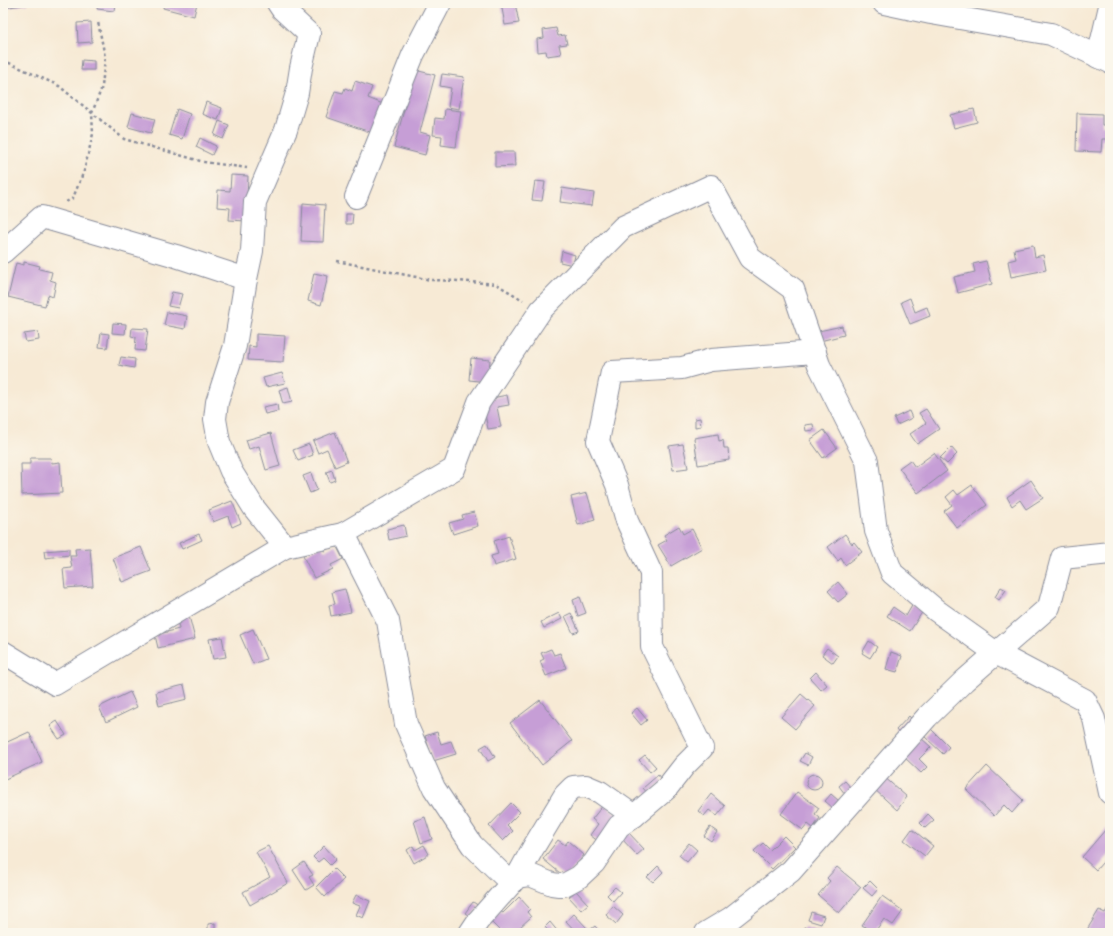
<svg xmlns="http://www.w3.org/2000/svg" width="1113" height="936" viewBox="0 0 1113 936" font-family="Delius,sans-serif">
<rect width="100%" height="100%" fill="#fbf7ec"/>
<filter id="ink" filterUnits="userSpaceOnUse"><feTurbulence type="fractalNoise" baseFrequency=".025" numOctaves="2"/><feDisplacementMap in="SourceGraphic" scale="8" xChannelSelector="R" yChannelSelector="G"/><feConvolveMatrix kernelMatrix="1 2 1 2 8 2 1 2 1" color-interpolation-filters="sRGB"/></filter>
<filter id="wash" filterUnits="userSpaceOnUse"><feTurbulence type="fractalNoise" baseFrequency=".012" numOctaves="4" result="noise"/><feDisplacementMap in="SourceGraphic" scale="16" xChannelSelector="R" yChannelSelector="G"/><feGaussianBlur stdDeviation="0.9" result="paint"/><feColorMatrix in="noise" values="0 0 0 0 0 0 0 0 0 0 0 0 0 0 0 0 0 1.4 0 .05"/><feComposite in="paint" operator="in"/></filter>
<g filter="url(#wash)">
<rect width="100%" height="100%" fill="#f7ead5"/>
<g id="blocks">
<g fill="#c69ed6">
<path d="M3,3H27V4L4,8Z"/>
<path d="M98,3H115L114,11L97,9Z"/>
<path d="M164,3H197L194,16L163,8Z"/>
<path d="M501,3H515L519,23L505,25Z"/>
<path d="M91,22L92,42L78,43L77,23Z"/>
<path d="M556,28L558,36L565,35L567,44L559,45L561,54L547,56L546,51L538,52L537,39L544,38L543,30Z"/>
<path d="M82,60L94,61V70H81Z"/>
<path d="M415,70L435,75L420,132L430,135L425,155L394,147Z"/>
<path d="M442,74L464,77L459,109L448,107L451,88L440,86Z"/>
<path d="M355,81L372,87L368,98L383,104L373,133L326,117L335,91L343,93L345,88L352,91Z"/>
<path d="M206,102L222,108L218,120L202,114Z"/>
<path d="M177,109L190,114L182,139L169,135Z"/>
<path d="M445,109L461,111L456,147L441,145L442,136L433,135L435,118L444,119Z"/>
<path d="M974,109L977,122L954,128L950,115Z"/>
<path d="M132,113L155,119L151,133L128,127Z"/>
<path d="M1077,113L1102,114V125H1110V139H1102L1101,152L1076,151Z"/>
<path d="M219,121L229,125L223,139L214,135Z"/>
<path d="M200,138L216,146L212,155L196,147Z"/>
<path d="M495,152H514L515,166L495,167Z"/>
<path d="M231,175L248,176L246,221L229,220L230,208L217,207L218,190L230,191Z"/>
<path d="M535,181L545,182L542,201L532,200Z"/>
<path d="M562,188L594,193L592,206L560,202Z"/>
<path d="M303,203L325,205L323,242L301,241Z"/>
<path d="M346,214H353L352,224H346Z"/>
<path d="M1033,245L1035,257L1043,255L1046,270L1011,277L1008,261L1016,259L1014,249Z"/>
<path d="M562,251L575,255L573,265L560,262Z"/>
<path d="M986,261L992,284L958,293L954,277L975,272L973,264Z"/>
<path d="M24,262L40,266L39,269L52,272L50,280L56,282L53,297L48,295L45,306L8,297L16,263L24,265Z"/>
<path d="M314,273L328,276L321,305L308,301Z"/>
<path d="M172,292L182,294L178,308L168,306Z"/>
<path d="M910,298L915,312L927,307L930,316L910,324L901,302Z"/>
<path d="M167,312L187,316L185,329L164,325Z"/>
<path d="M113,323L126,324L125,334L112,333Z"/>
<path d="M842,326L844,335L816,342L814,332Z"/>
<path d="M132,328L148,329L145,351L135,350L136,337L131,336Z"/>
<path d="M38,332L39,340L26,342L24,334Z"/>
<path d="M101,333L109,334L107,348L99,347Z"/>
<path d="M256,334L285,336L283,362L248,360L249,346L256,347Z"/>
<path d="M121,357L135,359L134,368L119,365Z"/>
<path d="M471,358L490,360L488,382L469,380Z"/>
<path d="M282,373L285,383L266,387L263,378Z"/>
<path d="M288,387L292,402L283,404L279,390Z"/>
<path d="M507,395L509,405L497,407L501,427L488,429L482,400Z"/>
<path d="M277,404L278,411L265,414L263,407Z"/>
<path d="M926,409L939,429L917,444L910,434L926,423L919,413Z"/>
<path d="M909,411L912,418L897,425L894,418Z"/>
<path d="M700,418L701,426L695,427V419Z"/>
<path d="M813,424L814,430L806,431L805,425Z"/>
<path d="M824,430L837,448L823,458L810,440Z"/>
<path d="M335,432L347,462L335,467L327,449L318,453L313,441Z"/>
<path d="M271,433L280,466L266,470L259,446L249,449L246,440Z"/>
<path d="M718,434L719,441L723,440L724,448H728L729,460L698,465L694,438Z"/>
<path d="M309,444L313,455L298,461L293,450Z"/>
<path d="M683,444L688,468L673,470L669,446Z"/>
<path d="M951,447L957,454L947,464L940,458Z"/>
<path d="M934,453L947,471L918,493L899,468L910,460L915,467Z"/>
<path d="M30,458H51L52,463L60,462L62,493L22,495L21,464H30Z"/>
<path d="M332,470L335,480L330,482L326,472Z"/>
<path d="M311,473L317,490L310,493L303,476Z"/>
<path d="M1031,480L1043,498L1026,509L1020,500L1012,506L1007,497Z"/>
<path d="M972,485L987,505L957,528L944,511L952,505L946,497L954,490L958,495Z"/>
<path d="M587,493L595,520L578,525L571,497Z"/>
<path d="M232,501L241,523L232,527L228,516L213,522L209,510Z"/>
<path d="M474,512L478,526L453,534L449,523L463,519L462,515Z"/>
<path d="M404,525L406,536L389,540L387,529Z"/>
<path d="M679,526L683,534L692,529L702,548L671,566L658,545L667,540L664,535Z"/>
<path d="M199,534L202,540L182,549L179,543Z"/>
<path d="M845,534L852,544L854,542L862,552L845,565L841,558L838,561L828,547Z"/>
<path d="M509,536L516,559L494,566L491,556L498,554L494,541Z"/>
<path d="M336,545L343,559L331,565L333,569L314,578L303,556L322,546L324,551Z"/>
<path d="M141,547L151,571L122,582L113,558Z"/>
<path d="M90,548L93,586L65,588L63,569L72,568L70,556H76L75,549Z"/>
<path d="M69,549V555L45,558L44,551Z"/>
<path d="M838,582L848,594L838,602L828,591Z"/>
<path d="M1001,587L1006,590L999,600L995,597Z"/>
<path d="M345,589L351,612L331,616L329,605L335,604L332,592Z"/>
<path d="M580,597L586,613L578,616L573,600Z"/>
<path d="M913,604L923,611L910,631L887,616L893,607L906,616Z"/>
<path d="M559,613L562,619L544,628L541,622Z"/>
<path d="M571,613L579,631L573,633L565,616Z"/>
<path d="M189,616L195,639L158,648L155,635L179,629L177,619Z"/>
<path d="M253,629L266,659L253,664L240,635Z"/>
<path d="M222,637L226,657L213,659L209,639Z"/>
<path d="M869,641L877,647L870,658L862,653Z"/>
<path d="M827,648L838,656L833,663L822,655Z"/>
<path d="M551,649L554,655L560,653L566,668L546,676L540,661L544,659L541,653Z"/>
<path d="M891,652L902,656L897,672L886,669Z"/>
<path d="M816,672L827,685L821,690L810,678Z"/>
<path d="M184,685L187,699L159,706L156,692Z"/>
<path d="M130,692L137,707L106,722L99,707Z"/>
<path d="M801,694L815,706L795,729L781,717Z"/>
<path d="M540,700L572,741L542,765L510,723Z"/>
<path d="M637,708L647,720L641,725L631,713Z"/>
<path d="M909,716L915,723L902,737L896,730Z"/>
<path d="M57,721L66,735L59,739L50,726Z"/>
<path d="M931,729L949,747L943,754L924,736Z"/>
<path d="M29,732L42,762L3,780V744Z"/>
<path d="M437,732L441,744L451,741L456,754L433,761L425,736Z"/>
<path d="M921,738L931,747L919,759L927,767L921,773L903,756Z"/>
<path d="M487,744L495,757L488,761L480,748Z"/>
<path d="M805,753L812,757L808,765L800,761Z"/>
<path d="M645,755L656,767L650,772L639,760Z"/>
<path d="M987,766L1023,800L1012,813L1004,805L994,816L966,789Z"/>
<circle cx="814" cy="782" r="8"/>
<path d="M658,775L663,782L648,794L643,788Z"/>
<path d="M883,776L907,797L897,810L873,788Z"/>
<path d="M845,781L852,789L845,794L839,786Z"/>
<path d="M797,792L819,808L815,814L820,818L813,828L808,824L803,830L781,814Z"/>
<path d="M711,794L725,806L717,816L709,810L704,816L698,811Z"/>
<path d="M831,794L839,801L833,808L825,801Z"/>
<path d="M511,803L520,812L507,825L513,831L503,841L489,826Z"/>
<path d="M604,804L619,816L599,842L590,835L598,824L592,819Z"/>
<path d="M928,814L934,820L925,828L920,823Z"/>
<path d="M425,817L432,839L421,843L414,821Z"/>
<path d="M710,827L717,832L711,841L704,836Z"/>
<path d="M912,829L933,846L925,856L904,840Z"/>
<path d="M1106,829L1110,832V854L1096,870L1082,857Z"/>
<path d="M628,832L644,849L637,855L621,838Z"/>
<path d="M784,836L795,847L772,869L754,851L763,843L770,850Z"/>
<path d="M558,840L565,845L568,841L584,855L566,878L543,859Z"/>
<path d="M689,843L697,850L687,862L679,855Z"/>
<path d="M424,845L429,854L414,863L407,850L413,846L415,850Z"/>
<path d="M268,846L288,883L250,905L243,892L270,877L256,852Z"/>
<path d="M324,846L336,859L330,865L323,858L318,862L313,857Z"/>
<path d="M304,862L313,875L309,877L314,885L306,890L293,870Z"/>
<path d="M658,866L663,872L653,882L647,877Z"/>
<path d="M837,867L861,887L839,913L818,895L830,881L827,878Z"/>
<path d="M334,869L344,879L325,897L316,887Z"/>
<path d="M870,881L878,889L872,896L863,888Z"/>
<path d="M615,887L621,892L613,901L607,895Z"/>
<path d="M576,891L588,904L581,910L569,897Z"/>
<path d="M356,895L370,901L363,918L356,915L360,906L352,903Z"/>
<path d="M882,896L903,911L893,925L884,919L874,933L862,925Z"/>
<path d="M519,897L530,909L527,912L531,917L519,928L522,931L520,933H502L490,921L500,911L503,913Z"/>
<path d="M473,902L479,906L471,917L465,913Z"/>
<path d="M613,906L623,915L616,924L606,915Z"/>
<path d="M1108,908L1110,910V925L1105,933H1085L1099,910L1105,913Z"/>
<path d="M811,912L824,916L821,924L808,920Z"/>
<path d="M574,914L587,928L581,933H577L566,921Z"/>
<path d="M550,922L559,933H550L545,927Z"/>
<path d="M215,923V931H208V924Z"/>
<path d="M595,926L600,932L586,933Z"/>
<path d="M804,927L822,933H802Z"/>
</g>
</g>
</g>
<g filter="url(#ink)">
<use href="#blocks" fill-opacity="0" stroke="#898c9a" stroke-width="1"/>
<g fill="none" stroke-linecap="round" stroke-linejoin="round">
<defs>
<g id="minor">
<path d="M278,3L282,9L309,34L301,68L297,93L286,130L255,202L252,251L246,279L235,346L217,402L215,419L219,442L231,471L254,508L285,547"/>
<path d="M884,3L931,13L1051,34L1110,62"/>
<path d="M1098,57L1110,6"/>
<path d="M356,197L413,55L440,3"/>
<path d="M3,252L42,217L176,256L246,279"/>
<path d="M343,534L454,469L479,402L541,310L623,227L711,186L750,258L793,289L819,365L867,461L876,531L892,573L937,611L996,653L1085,700L1094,719L1110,793"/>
<path d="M3,652L55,684L285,547L343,534L346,538L388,621L406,724L434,788L472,845L511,883"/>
<path d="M517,877L533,848L565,795L573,787L586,786L600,792L634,816"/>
<path d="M470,933L478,921L517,877L530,875L552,884L559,885H564L579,877L594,863L619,826L634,816L666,789L684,766L702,748L652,647L651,573L627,521L617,485L598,441L612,372L682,368L711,360L815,352"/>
<path d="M706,933L731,918L791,871L927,717L964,681L1049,607L1062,558L1110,553"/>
</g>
</defs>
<use href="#minor" stroke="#898c9a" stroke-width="24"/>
<g stroke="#898c9a" stroke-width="2.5" stroke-dasharray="3 3" stroke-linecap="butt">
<path d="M3,60L59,86L124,139L204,162L247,168"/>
<path d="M66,202L73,198L84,171L93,134L92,113L102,87L105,57L98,22"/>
<path d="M337,261L431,280L459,281L496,284L523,300"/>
</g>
<use href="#minor" stroke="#fff" stroke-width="22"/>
</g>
</g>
<rect width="1113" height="936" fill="none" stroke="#fbf7ec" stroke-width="16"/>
</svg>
